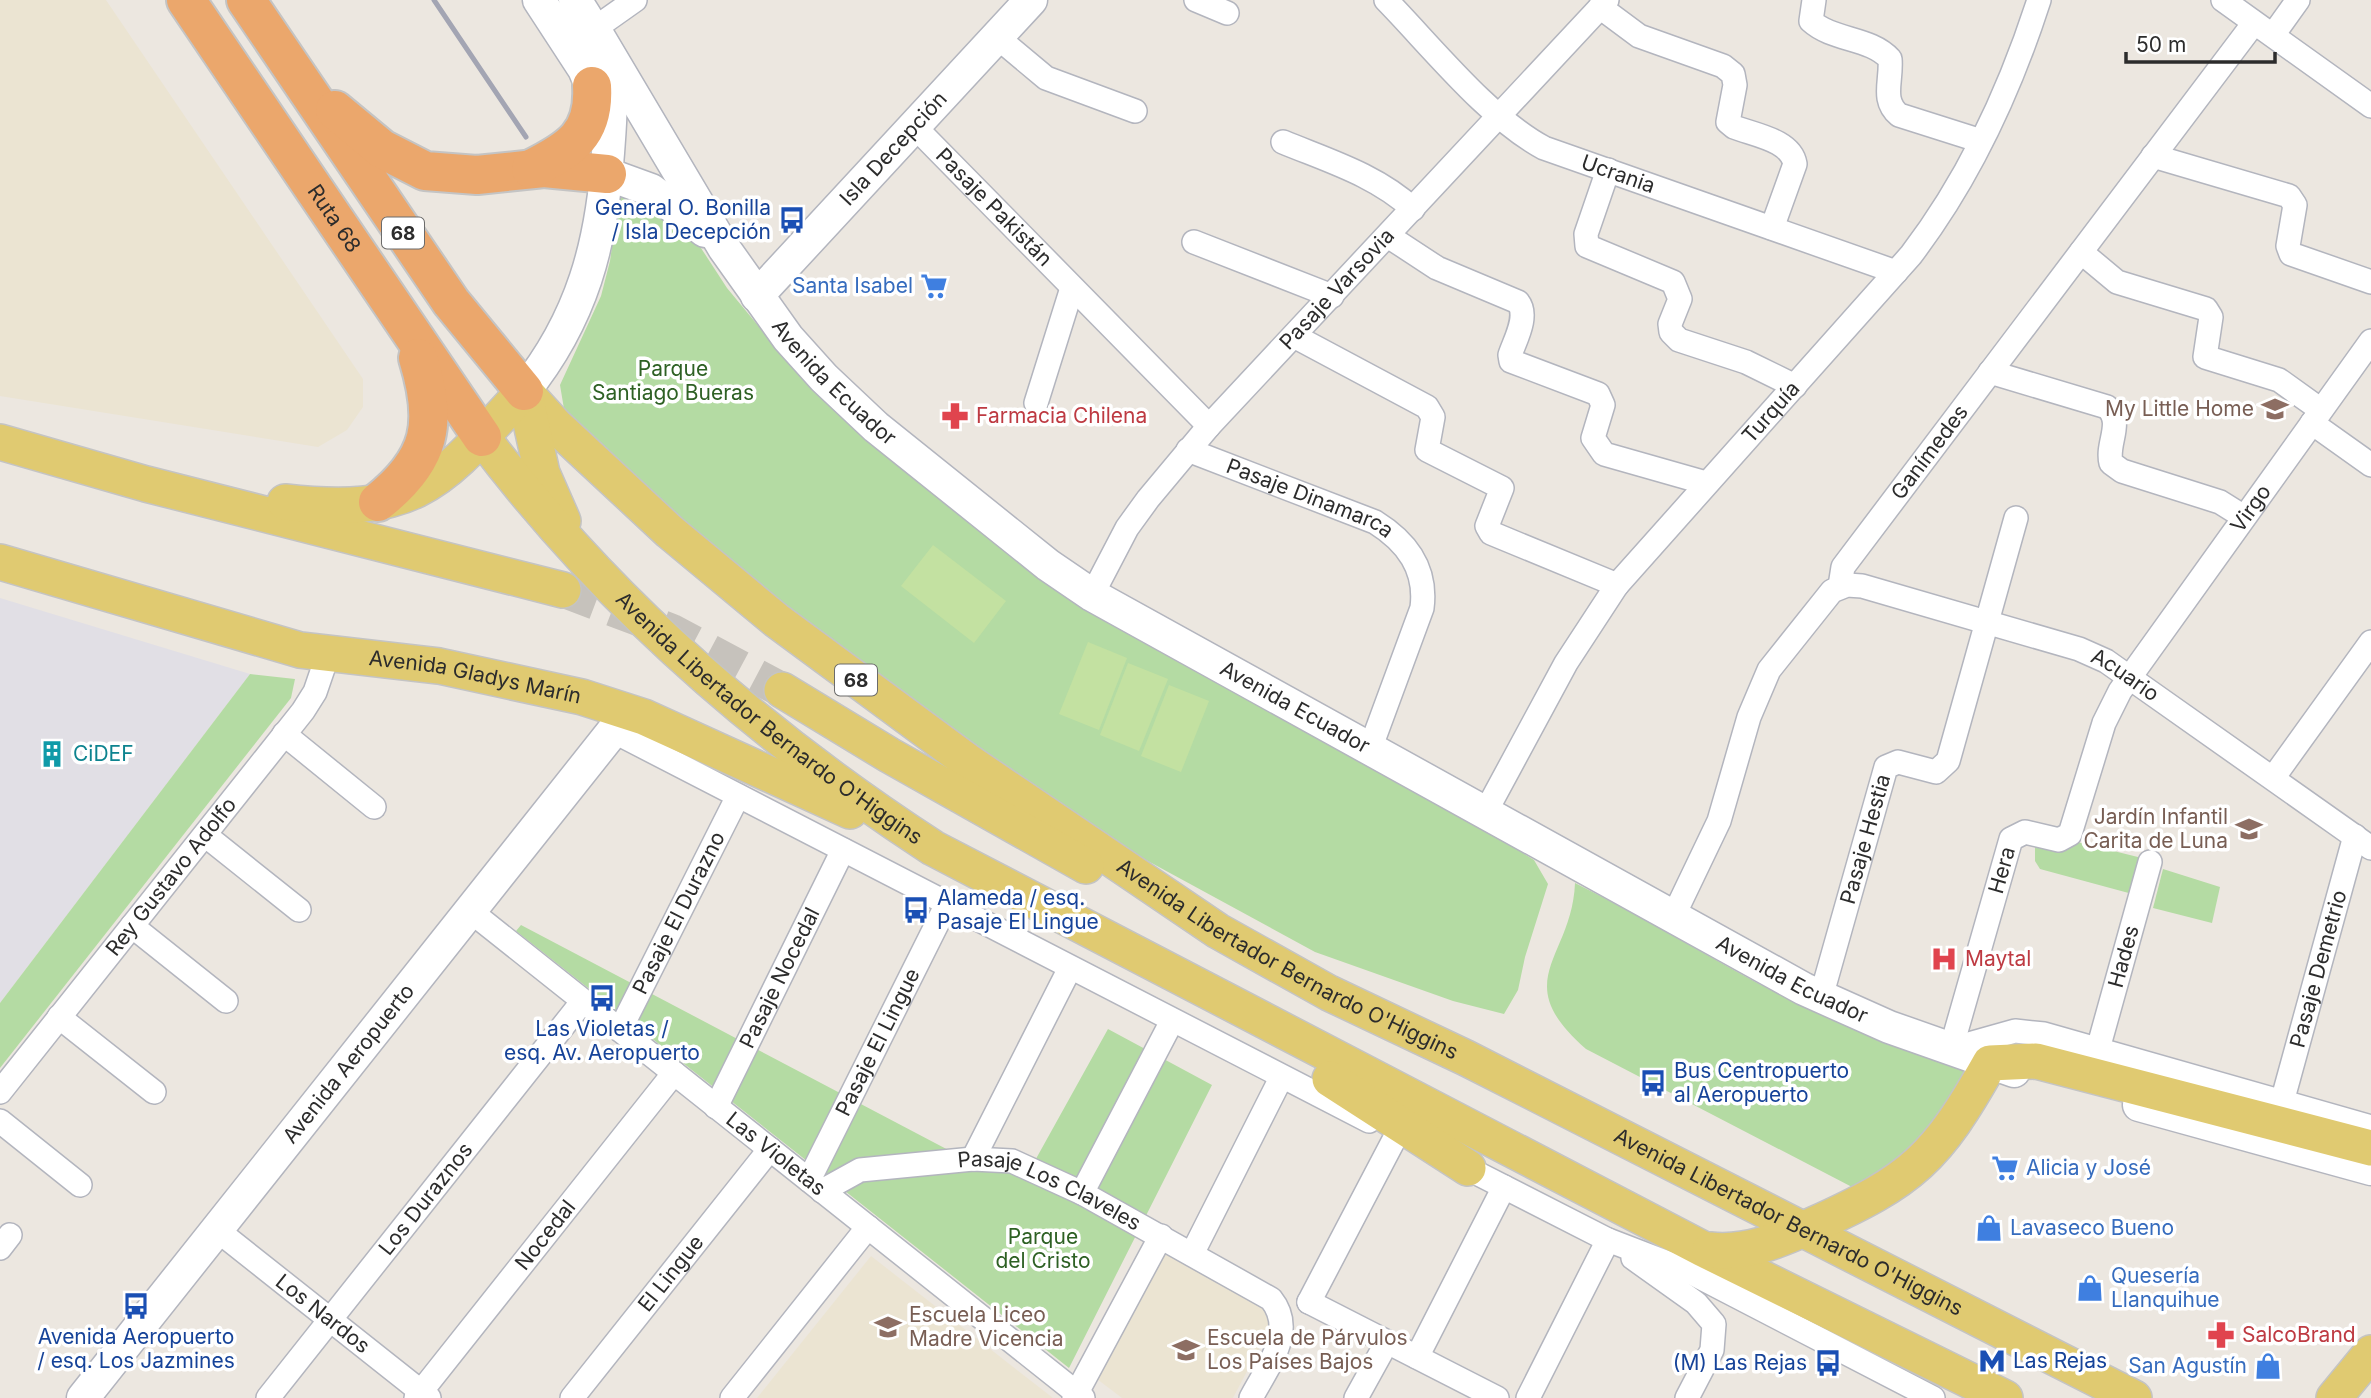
<svg xmlns="http://www.w3.org/2000/svg" width="2371" height="1398" viewBox="0 0 2371 1398" font-family="Inter,sans-serif">
<rect width="100%" height="100%" fill="#ece7e0"/>
<path fill="#e1dfe5" d="M0,598L250,674L0,1003Z"/>
<g fill="#ebe4d2">
<path d="M0,0H106L363,379V407L347,430L318,447L0,396Z"/>
<path d="M1163,1253L1271,1310L1274,1320L1233,1398H1122L1097,1379Z"/>
<path d="M871,1256L1053,1398H757Z"/>
</g>
<g fill="#b4dba3">
<path d="M623,194L632,196L699,245L727,288L784,357L866,438L1534,860L1548,884L1525,957L1518,990L1504,1014L1453,1001L1315,952L1089,829L814,637L590,441L564,409L560,385L601,296L610,261L619,196Z"/>
<path d="M250,674L295,679L291,698L0,1068V1003Z"/>
<path d="M2057,837L2146,859L2136,895L2040,869L2035,861V846Z"/>
<path d="M2163,869L2220,887L2212,923L2153,908Z"/>
<path d="M1575,883C1649,920 1716,962 1788,999C1845,1028 1907,1049 1967,1071L1965,1085L1908,1157L1852,1187L1586,1049C1507,980 1572,959 1575,883Z"/>
<path d="M521,925L954,1153L1027,1175L1108,1029L1212,1085L1069,1368L516,931Z"/>
</g>
<g fill="#c3e1a1">
<path d="M933,545L1006,601L974,643L901,586Z"/>
<path d="M1088,642L1127,658L1099,730L1059,714Z"/>
<path d="M1128,663L1168,679L1139,751L1100,735Z"/>
<path d="M1169,685L1209,701L1181,772L1141,756Z"/>
</g>
<g fill="none" stroke-linecap="round" stroke-linejoin="round">
<path stroke="#c6c2bc" stroke-width="35" stroke-dasharray="35 18" stroke-linecap="butt" d="M563,590L671,631L782,690"/>
<defs>
<g id="street">
<path d="M1196,0L1227,13"/>
<path id="s1" d="M1386,0C1430,45 1489,119 1544,148L1896,272"/>
<path d="M1814,0L1811,21C1833,41 1870,37 1890,59C1892,81 1881,100 1899,115L1981,141"/>
<path d="M2223,0L2371,106"/>
<path d="M1600,7L1639,36L1723,66L1733,74L1735,85L1728,122L1734,127C1754,135 1791,140 1795,164L1772,228"/>
<path d="M594,29L635,0"/>
<path d="M2273,35L2298,0"/>
<path d="M997,37L1046,78L1135,111"/>
<path id="s2" d="M914,126L1209,426"/>
<path d="M1283,142C1329,161 1376,175 1413,209"/>
<path d="M2153,156L2289,196L2295,205L2288,246L2291,254L2371,282"/>
<path d="M1608,170L1586,234L1587,246L1673,282L1680,299L1670,324L1671,332L1679,340L1746,362L1795,386"/>
<path d="M1388,236L1437,268L1518,302C1529,316 1515,340 1510,355L1511,361L1598,394L1603,405L1593,438L1604,454L1706,483"/>
<path d="M1194,242L1332,296"/>
<path d="M2081,252L2117,282L2206,309L2211,317L2205,357L2279,380L2321,410"/>
<path d="M1294,336L1427,407L1433,417L1427,450L1502,488L1487,526L1491,533L1617,585"/>
<path d="M1990,372L2107,407C2124,423 2106,443 2111,463L2122,471L2220,502L2244,517"/>
<path d="M1036,403L1072,288"/>
<path d="M2312,423L2371,465"/>
<path id="s3" d="M1188,450L1375,522C1407,542 1427,569 1422,608L1370,749"/>
<path id="s4" d="M1840,586L1843,567L2254,23"/>
<path id="s5" d="M1092,595L1127,528L1148,499L1209,426L1607,0"/>
<path d="M613,731L1369,1121"/>
<path d="M284,734L374,807"/>
<path d="M2273,778L2371,642"/>
<path id="s6" d="M1485,813L1566,663L1617,585L1911,255C1969,179 2010,90 2039,0"/>
<path d="M205,835L299,910"/>
<path id="s7" d="M469,910L1083,1398"/>
<path id="s8" d="M1673,917L1719,821L1749,717L1769,670L1832,591L1847,585L1862,586L2079,649L2106,661L2371,848"/>
<path d="M132,926L226,1001"/>
<path id="s9" d="M1821,997L1886,767L1898,762L1936,772L1948,761L2016,518"/>
<path d="M59,1017L154,1092"/>
<path id="s10" d="M620,1030L738,796"/>
<path id="s11" d="M1951,1049L2011,839L2025,832L2059,840L2070,834L2104,723L2120,691L2371,341"/>
<path d="M1951,1049L2015,1031L2044,1034L2371,1127"/>
<path id="s12" d="M2098,1049L2150,862"/>
<path id="s13" d="M0,1092L303,711L315,692L328,654"/>
<path id="s14" d="M2282,1102L2355,836"/>
<path id="s15" d="M716,1107L843,850"/>
<path d="M0,1121L80,1185"/>
<path d="M973,1159L1070,968"/>
<path d="M1457,1163L1608,1240L1686,1270L1933,1398"/>
<path id="s16" d="M809,1180L947,904"/>
<path id="s17" d="M822,1191L860,1170L973,1159L1012,1161L1082,1193L1271,1299C1297,1331 1267,1367 1251,1398"/>
<path d="M1082,1193L1172,1021"/>
<path id="s18" d="M217,1230L429,1398"/>
<path d="M0,1248L10,1235"/>
<path d="M1192,1254L1281,1078"/>
<path d="M1633,1258L1696,1303L1714,1324L1712,1350L1687,1398"/>
<path d="M1309,1302L1497,1398"/>
<path d="M1309,1302L1397,1134"/>
<path d="M1417,1357L1504,1187"/>
<path id="s19" d="M268,1398L583,1001"/>
<path id="s20" d="M416,1398L674,1073"/>
<path id="s21" d="M572,1398L770,1149"/>
<path d="M732,1398L868,1227"/>
<path d="M1074,1398L1161,1236"/>
<path d="M1356,1398L1387,1342"/>
<path d="M1528,1398L1608,1240"/>
</g>
<g id="secondary">
<path d="M539,0L584,69L601,109"/>
<path id="s22" d="M594,29L724,248L788,338L824,378L876,427L1048,565L1092,595L1804,989L1889,1027L2014,1071"/>
<path d="M607,174L651,190L705,231"/>
<path id="s23" d="M757,296L1031,0"/>
<path d="M524,391C582,319 602,244 608,153C610,125 613,96 607,67C602,42 589,21 575,0"/>
<path d="M2139,1105L2371,1169"/>
<path id="s24" d="M83,1398L613,731"/>
</g>
<g id="primary">
<path id="s25" d="M524,391L555,425L670,532L776,620L970,763L1218,931L1329,993L1466,1058L2134,1398"/>
<path d="M524,391L542,473L563,521"/>
<path id="s26" d="M482,437C606,602 761,736 933,848L1703,1249L2005,1398"/>
<path d="M0,442L146,484L563,590"/>
<path d="M285,502C419,517 440,482 524,391"/>
<path id="s27" d="M0,562L300,650L439,666L582,697L644,717L850,811"/>
<path d="M782,690L889,755L1086,866"/>
<path d="M1330,1079L1468,1168"/>
<path d="M1710,1250C1748,1254 1779,1240 1813,1225C1913,1180 1936,1159 1990,1063L2036,1061L2371,1148"/>
<path d="M2334,1398L2371,1353"/>
</g>
<g id="highway">
<path id="s28" d="M186,0L482,437"/>
<path d="M246,0L451,302L524,391"/>
<path d="M335,110L382,149L425,171L477,175L544,168L607,174"/>
<path d="M531,169C571,149 595,134 592,86"/>
<path d="M378,502C432,459 438,423 418,358"/>
</g>
</defs>
<use href="#street" stroke="#b3b5be" stroke-width="26"/>
<use href="#secondary" stroke="#b3b5be" stroke-width="35"/>
<use href="#primary" stroke="#c4c4c4" stroke-width="38"/>
<use href="#highway" stroke="#c4c4c4" stroke-width="42"/>
<use href="#street" stroke="#fff" stroke-width="23"/>
<use href="#secondary" stroke="#fff" stroke-width="32"/>
<use href="#primary" stroke="#e0ca71" stroke-width="35"/>
<use href="#highway" stroke="#eba76c" stroke-width="38"/>
<path stroke="#a3a5b3" stroke-width="5" d="M434,0L526,137"/>
</g>
<defs>
<symbol id="bus-bare" viewBox="-9 -9 18 18"><path d="M-5-6H5V4H4V6H2V4H-2V6H-4V4H-5ZM-3.5-4V0h7V-4ZM-3.5 1.2v1.5H-2V1.2ZM2 1.2v1.5H3.5V1.2Z" fill="#1a4fb4" stroke="#fff" stroke-width="2.5" paint-order="stroke"/></symbol>
<symbol id="supermarket-bare" viewBox="-9 -9 18 18"><path d="M-6-5.5h2.5l.6 2H6L4.5 2H-2.5L-4.4-4H-6ZM-1.5 3.2a1.3 1.3 0 1 0 .1 0ZM3 3.2a1.3 1.3 0 1 0 .1 0Z" fill="#3f7fe0" stroke="#fff" stroke-width="2.5" paint-order="stroke"/></symbol>
<symbol id="school-bare" viewBox="-9 -9 18 18"><path d="M0-5L7-2L0 1L-7-2ZM-4 1L0 2.5L4 1V4Q0 6-4 4Z" fill="#8d6e63" stroke="#fff" stroke-width="2.5" paint-order="stroke"/></symbol>
<symbol id="pharmacy-bare" viewBox="-9 -9 18 18"><path d="M-2-6h4v4h4v4h-4v4h-4v-4h-4v-4h4Z" fill="#e0444e" stroke="#fff" stroke-width="2.5" paint-order="stroke"/></symbol>
<symbol id="building-bare" viewBox="-9 -9 18 18"><path d="M-4-6H4V6H1V3H-1V6H-4ZM-2.5-4.3h1.7v1.8h-1.7ZM.8-4.3h1.7v1.8H.8ZM-2.5-1h1.7V.8h-1.7ZM.8-1h1.7V.8H.8Z" fill="#0f9aa8" stroke="#fff" stroke-width="2.5" paint-order="stroke"/></symbol>
<symbol id="hospital-bare" viewBox="-9 -9 18 18"><path d="M-5-5h3v3.5h4V-5h3V5h-3V1.5h-4V5h-3Z" fill="#e0444e" stroke="#fff" stroke-width="2.5" paint-order="stroke"/></symbol>
<symbol id="shop-bare" viewBox="-9 -9 18 18"><path d="M-5-2.5h2.3a2.7 3.5 0 0 1 5.4 0H5L5.5 6h-11ZM-1.5-2.5h3a1.5 2.3 0 0 0-3 0Z" fill="#3f7fe0" stroke="#fff" stroke-width="2.5" paint-order="stroke"/></symbol>
<symbol id="metro-bare" viewBox="-9 -9 18 18"><path d="M-5.5 5V-5H-3L0 0L3-5H5.5V5H3V-.5L0 4L-3-.5V5Z" fill="#1a4fb4" stroke="#fff" stroke-width="2.5" paint-order="stroke"/></symbol>
</defs>
<g fill-rule="evenodd">
<use href="#bus-bare" x="773" y="201" width="38" height="38"/>
<use href="#supermarket-bare" x="915" y="267" width="38" height="38"/>
<use href="#school-bare" x="2256" y="390" width="38" height="38"/>
<use href="#pharmacy-bare" x="936" y="397" width="38" height="38"/>
<use href="#building-bare" x="33" y="735" width="38" height="38"/>
<use href="#school-bare" x="2230" y="810" width="38" height="38"/>
<use href="#bus-bare" x="897" y="891" width="38" height="38"/>
<use href="#hospital-bare" x="1925" y="940" width="38" height="38"/>
<use href="#bus-bare" x="583" y="979" width="38" height="38"/>
<use href="#bus-bare" x="1634" y="1064" width="38" height="38"/>
<use href="#supermarket-bare" x="1986" y="1149" width="38" height="38"/>
<use href="#shop-bare" x="1970" y="1209" width="38" height="38"/>
<use href="#shop-bare" x="2071" y="1269" width="38" height="38"/>
<use href="#bus-bare" x="117" y="1287" width="38" height="38"/>
<use href="#school-bare" x="869" y="1308" width="38" height="38"/>
<use href="#pharmacy-bare" x="2202" y="1316" width="38" height="38"/>
<use href="#school-bare" x="1167" y="1331" width="38" height="38"/>
<use href="#metro-bare" x="1973" y="1342" width="38" height="38"/>
<use href="#bus-bare" x="1809" y="1344" width="38" height="38"/>
<use href="#shop-bare" x="2249" y="1347" width="38" height="38"/>
</g>
<g text-anchor="middle" stroke-width="7" stroke-linejoin="round" paint-order="stroke">
<g fill="#fff" stroke="#6b6b6b" stroke-width="2">
<rect x="382" y="217.5" width="42" height="31" rx="5"/>
<rect x="835" y="664.5" width="42" height="31" rx="5"/>
</g>
<g font-size="19" font-weight="bold" fill="#2c2c2c">
<text x="403" y="240">68</text>
<text x="856" y="687">68</text>
</g>
<g font-size="21" fill="#2c2c2c" stroke="#fff">
<text dy="7" stroke="none"><textPath href="#s23" startOffset="201">Isla Decepción</textPath></text>
<text dy="7" stroke="none"><textPath href="#s1" startOffset="296">Ucrania</textPath></text>
<text dy="7" stroke="none"><textPath href="#s2" startOffset="114">Pasaje Pakistán</textPath></text>
<text dy="7" stroke="none"><textPath href="#s28" startOffset="264">Ruta 68</textPath></text>
<text dy="7" stroke="none"><textPath href="#s5" startOffset="394">Pasaje Varsovia</textPath></text>
<text dy="7" stroke="none"><textPath href="#s22" startOffset="429">Avenida Ecuador</textPath></text>
<text dy="7" stroke="none"><textPath href="#s6" startOffset="495">Turquía</textPath></text>
<text dy="7" stroke="none"><textPath href="#s4" startOffset="163">Ganímedes</textPath></text>
<text dy="7" stroke="none"><textPath href="#s3" startOffset="131">Pasaje Dinamarca</textPath></text>
<text dy="7" stroke="none"><textPath href="#s11" startOffset="658">Virgo</textPath></text>
<text dy="7" stroke="none"><textPath href="#s8" startOffset="677">Acuario</textPath></text>
<text dy="7" stroke="none"><textPath href="#s27" startOffset="490">Avenida Gladys Marín</textPath></text>
<text dy="7" stroke="none"><textPath href="#s22" startOffset="996">Avenida Ecuador</textPath></text>
<text dy="7" stroke="none"><textPath href="#s26" startOffset="404">Avenida Libertador Bernardo O'Higgins</textPath></text>
<text dy="7" stroke="none"><textPath href="#s9" startOffset="164">Pasaje Hestia</textPath></text>
<text dy="7" stroke="none"><textPath href="#s11" startOffset="186">Hera</textPath></text>
<text dy="7" stroke="none"><textPath href="#s13" startOffset="275">Rey Gustavo Adolfo</textPath></text>
<text dy="7" stroke="none"><textPath href="#s10" startOffset="131">Pasaje El Durazno</textPath></text>
<text dy="7" stroke="none"><textPath href="#s12" startOffset="96">Hades</textPath></text>
<text dy="7" stroke="none"><textPath href="#s25" startOffset="956">Avenida Libertador Bernardo O'Higgins</textPath></text>
<text dy="7" stroke="none"><textPath href="#s14" startOffset="138">Pasaje Demetrio</textPath></text>
<text dy="7" stroke="none"><textPath href="#s15" startOffset="144">Pasaje Nocedal</textPath></text>
<text dy="7" stroke="none"><textPath href="#s22" startOffset="1563">Avenida Ecuador</textPath></text>
<text dy="7" stroke="none"><textPath href="#s16" startOffset="154">Pasaje El Lingue</textPath></text>
<text dy="7" stroke="none"><textPath href="#s24" startOffset="427">Avenida Aeropuerto</textPath></text>
<text dy="7" stroke="none"><textPath href="#s7" startOffset="392">Las Violetas</textPath></text>
<text dy="7" stroke="none"><textPath href="#s17" startOffset="240">Pasaje Los Claveles</textPath></text>
<text dy="7" stroke="none"><textPath href="#s19" startOffset="254">Los Duraznos</textPath></text>
<text dy="7" stroke="none"><textPath href="#s25" startOffset="1522">Avenida Libertador Bernardo O'Higgins</textPath></text>
<text dy="7" stroke="none"><textPath href="#s20" startOffset="208">Nocedal</textPath></text>
<text dy="7" stroke="none"><textPath href="#s21" startOffset="159">El Lingue</textPath></text>
<text dy="7" stroke="none"><textPath href="#s18" startOffset="135">Los Nardos</textPath></text>
</g>
<g font-size="21" fill="#164399" stroke="#fff" text-anchor="start">
<text x="771" y="215" text-anchor="end">General O. Bonilla<tspan x="771" dy="24">/ Isla Decepción</tspan></text>
<text x="937" y="905">Alameda / esq.<tspan x="937" dy="24">Pasaje El Lingue</tspan></text>
<text x="602" y="1036" text-anchor="middle">Las Violetas /<tspan x="602" dy="24">esq. Av. Aeropuerto</tspan></text>
<text x="1674" y="1078">Bus Centropuerto<tspan x="1674" dy="24">al Aeropuerto</tspan></text>
<text x="136" y="1344" text-anchor="middle">Avenida Aeropuerto<tspan x="136" dy="24">/ esq. Los Jazmines</tspan></text>
<text x="2013" y="1368">Las Rejas</text>
<text x="1807" y="1370" text-anchor="end">(M) Las Rejas</text>
</g>
<g font-size="21" fill="#366cbe" stroke="#fff" text-anchor="start">
<text x="913" y="293" text-anchor="end">Santa Isabel</text>
<text x="2026" y="1175">Alicia y José</text>
<text x="2010" y="1235">Lavaseco Bueno</text>
<text x="2111" y="1283">Quesería<tspan x="2111" dy="24">Llanquihue</tspan></text>
<text x="2247" y="1373" text-anchor="end">San Agustín</text>
</g>
<g font-size="21" fill="#2e6124" stroke="#fff">
<text x="673" y="376">Parque<tspan x="673" dy="24">Santiago Bueras</tspan></text>
<text x="1043" y="1244">Parque<tspan x="1043" dy="24">del Cristo</tspan></text>
</g>
<g font-size="21" fill="#785e54" stroke="#fff" text-anchor="end">
<text x="2254" y="416">My Little Home</text>
<text x="2228" y="824">Jardín Infantil<tspan x="2228" dy="24">Carita de Luna</tspan></text>
<text x="909" y="1322" text-anchor="start">Escuela Liceo<tspan x="909" dy="24">Madre Vicencia</tspan></text>
<text x="1207" y="1345" text-anchor="start">Escuela de Párvulos<tspan x="1207" dy="24">Los Países Bajos</tspan></text>
</g>
<g font-size="21" fill="#be3a42" stroke="#fff" text-anchor="start">
<text x="976" y="423">Farmacia Chilena</text>
<text x="1965" y="966">Maytal</text>
<text x="2242" y="1342">SalcoBrand</text>
</g>
<g font-size="21" fill="#0d838f" stroke="#fff" text-anchor="start">
<text x="73" y="761">CiDEF</text>
</g>
</g>
<path d="M2126 52v10h149v-10" fill="none" stroke="#2c2c2c" stroke-width="3.5"/>
<text x="2136" y="52" font-size="21" fill="#2c2c2c" stroke="#ffffff" stroke-width="5" paint-order="stroke">50 m</text>
</svg>
